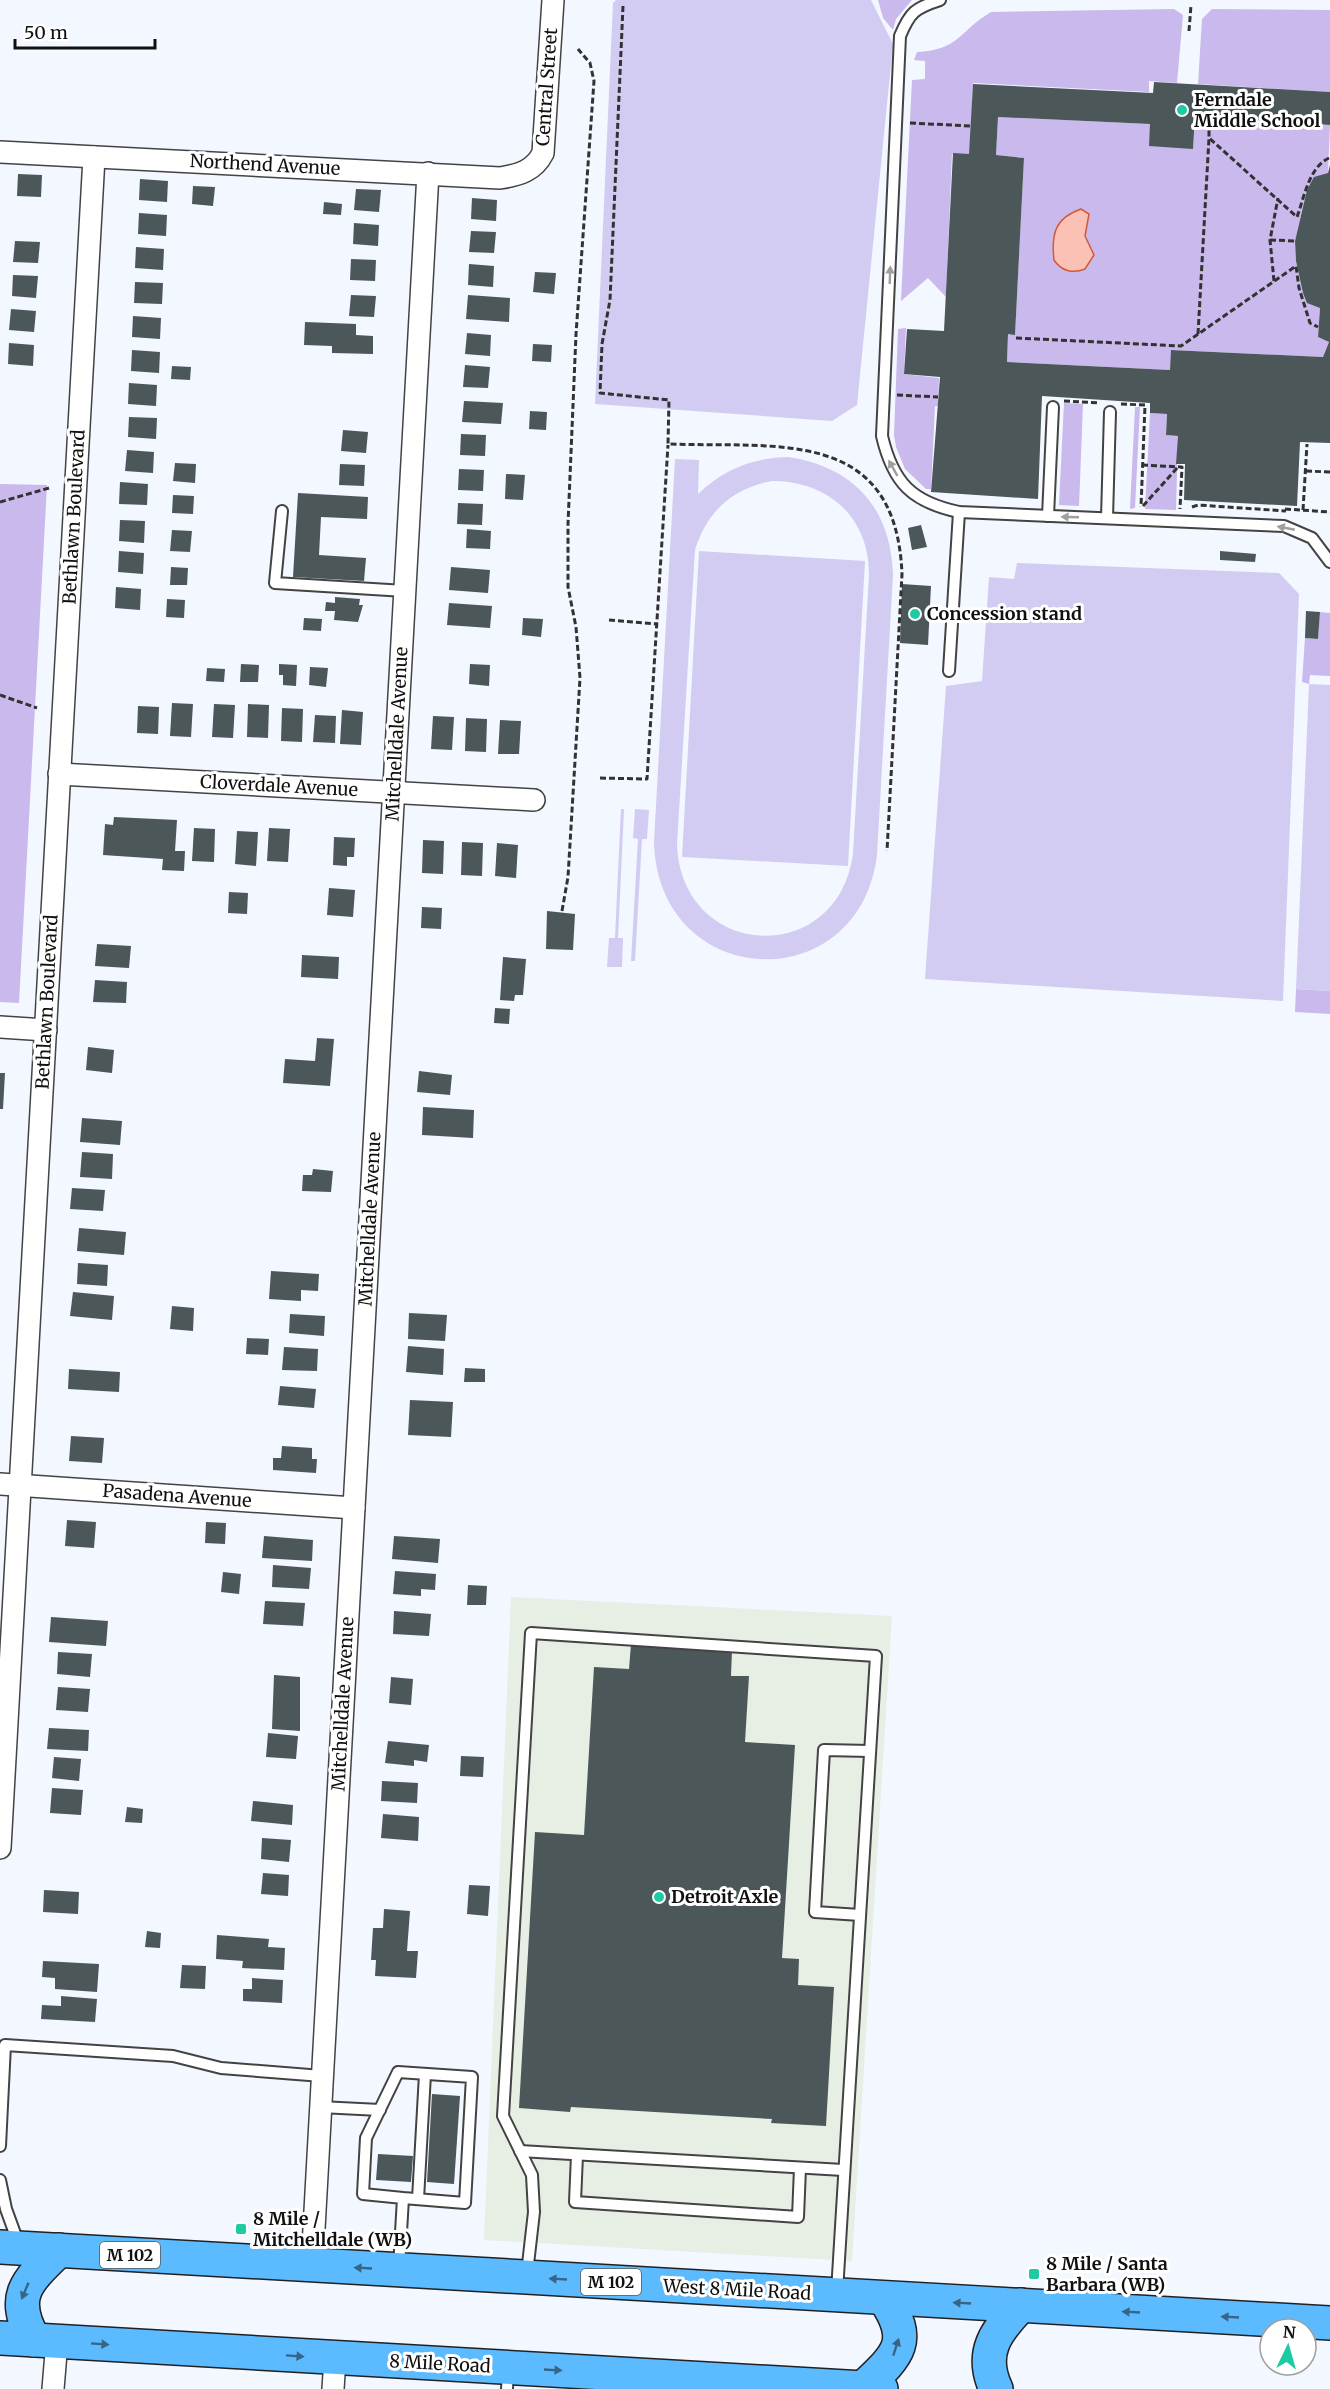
<svg xmlns="http://www.w3.org/2000/svg" width="1330" height="2389" viewBox="0 0 1330 2389" font-family="Merriweather,serif">
<rect width="100%" height="100%" fill="#f3f7ff"/>
<path fill="#e7efe4" d="M511,1597L892,1616L852,2261L484,2240Z"/>
<g fill="#c9b9ed">
<path d="M878,0H912L896,19L893,30L883,18Z"/>
<path d="M1174,9L1183,15L1177,83L1149,81V92L973,83L970,154H952L946,297L928,278L901,301L912,80L925,79V61L914,60L917,52C960,50 960,30 991,12Z"/>
<path d="M1212,9L1330,10V92L1198,84L1202,19Z"/>
<path d="M1195,116L1330,125L1328,173L1307,190L1295,241L1296,261L1303,293L1320,308L1318,337L1329,342L1323,357L1172,350L1170,370L1007,362L1008,334H1015L1024,158L996,155L998,117L1150,124L1193,149Z"/>
<path d="M906,328L904,374L939,378L938,406H935L931,489H926L905,469L896,447L894,435L898,329Z"/>
<path d="M1064,403L1083,404L1079,506L1059,505Z"/>
<path d="M1135,407H1140L1135,508L1130,509Z"/>
<path d="M1150,413L1167,414L1166,435L1178,436L1176,510L1145,509Z"/>
<path d="M0,484L47,485L19,1003L0,1002Z"/>
<path d="M1320,612L1330,613V676L1310,675L1309,684L1302,682L1305,638L1318,639Z"/>
<path d="M1296,989L1330,991V1014L1295,1012Z"/>
</g>
<g fill="#d2ccf3" fill-rule="evenodd">
<path d="M616,0H871L893,44L857,405L832,421L595,404L613,3Z"/>
<path d="M788,457C854,467 891,508 893,575L877,855C859,1001 658,991 654,842L675,459L699,460L698,494C724,469 752,458 788,457ZM772,481C828,481 869,517 869,574L853,854C837,969 681,960 677,844L695,550C707,511 733,488 772,481Z"/>
<path d="M699,551L865,561L848,866L682,857Z"/>
<path d="M1017,563L1279,573L1299,594L1283,1001L925,979L946,686L982,681L989,577L1014,579Z"/>
<path d="M1309,684L1330,685V991L1296,989Z"/>
<path d="M621,809H624L618,938H623L622,967H607L609,938H615Z"/>
<path d="M635,809L649,810L647,839H642L635,961H631L638,839L633,838Z"/>
</g>
<path fill="#fac1b4" stroke="#d55936" stroke-width="1.5" d="M1081,209L1089,214L1085,236L1094,255L1085,269C1073,274 1061,271 1054,260C1051,234 1055,218 1081,209Z"/>
<g fill="#4b5759">
<path d="M1154,82L1330,92V125L1195,116L1193,149L1149,146L1150,124L998,117L996,155L1024,158L1015,335L1008,334L1007,362L1170,370L1171,350L1323,357L1329,342L1318,337L1320,308L1307,303L1303,293L1296,261L1295,241L1307,190L1314,177L1328,173L1330,165V443L1300,442L1297,506L1184,500L1185,464H1176L1178,436L1166,435L1167,414L1150,413V403L1042,396L1038,499L931,492L940,377L904,374L907,329L944,331L953,153L969,154L973,84L1153,93Z"/>
<path d="M18,174L42,175L41,197L17,196Z"/>
<path d="M140,179L168,181L167,202L139,200Z"/>
<path d="M193,186L215,187L213,206L192,204Z"/>
<path d="M356,189L381,190L379,212L354,210Z"/>
<path d="M472,198L497,200L496,221L471,219Z"/>
<path d="M324,202L342,204L341,215L323,214Z"/>
<path d="M139,213L167,215L166,236L138,234Z"/>
<path d="M354,223L379,225L378,246L353,244Z"/>
<path d="M471,231L496,232L494,253L469,252Z"/>
<path d="M15,241L40,242L38,263L13,262Z"/>
<path d="M136,247L164,249L163,270L135,268Z"/>
<path d="M351,259L376,260L375,281L350,280Z"/>
<path d="M469,264L494,266L493,287L468,285Z"/>
<path d="M535,272L556,273L554,294L533,292Z"/>
<path d="M13,275L38,276L36,298L12,296Z"/>
<path d="M135,282L163,283L162,304L134,303Z"/>
<path d="M351,295L376,296L374,317L349,316Z"/>
<path d="M468,295L510,298L509,322L466,319Z"/>
<path d="M11,309L36,311L34,332L9,330Z"/>
<path d="M133,316L161,318L160,339L132,337Z"/>
<path d="M305,322L356,324V335L373,336V354L332,353V346L304,345Z"/>
<path d="M467,333L491,335L490,356L465,354Z"/>
<path d="M9,343L34,345L33,366L8,364Z"/>
<path d="M533,344L552,345L551,362L532,361Z"/>
<path d="M132,350L160,352L159,373L131,371Z"/>
<path d="M465,365L490,367L488,388L463,387Z"/>
<path d="M172,366L191,367L190,380L171,379Z"/>
<path d="M129,383L157,385L156,406L128,404Z"/>
<path d="M464,401L503,403L501,424L462,422Z"/>
<path d="M530,411L547,412L546,430L529,429Z"/>
<path d="M129,417L157,418L156,439L128,437Z"/>
<path d="M343,430L368,432L366,453L341,451Z"/>
<path d="M461,434L486,435L485,456L460,455Z"/>
<path d="M127,450L154,452L153,473L125,471Z"/>
<path d="M175,463L196,464L195,483L173,481Z"/>
<path d="M340,464L365,465L364,486L339,485Z"/>
<path d="M459,469L484,470L483,491L458,490Z"/>
<path d="M506,474L525,475L523,500L505,499Z"/>
<path d="M120,482L148,484L147,505L119,504Z"/>
<path d="M298,493L368,497L367,519L321,517L319,555L366,558L364,581L293,577Z"/>
<path d="M173,495L194,496L193,514L172,513Z"/>
<path d="M458,503L483,504L482,525L457,524Z"/>
<path d="M120,520L145,521L144,543L119,541Z"/>
<path d="M921,525L927,547L912,550L908,528Z"/>
<path d="M467,529L491,531L490,549L466,548Z"/>
<path d="M172,530L192,531L190,552L170,551Z"/>
<path d="M119,551L144,553L143,574L118,572Z"/>
<path d="M1220,551L1256,554L1255,562L1220,560Z"/>
<path d="M171,567L188,568L187,585H170Z"/>
<path d="M451,567L490,570L488,593L449,590Z"/>
<path d="M902,584L931,586L928,645L900,643Z"/>
<path d="M116,587L141,589L140,610L115,608Z"/>
<path d="M335,597L360,599L359,605H363L358,622L334,620L335,611H325L326,602L335,603Z"/>
<path d="M167,599L185,600L184,618L166,617Z"/>
<path d="M449,603L492,606L490,628L447,625Z"/>
<path d="M1306,611L1320,612L1318,639L1305,638Z"/>
<path d="M304,618L322,619L321,631L303,630Z"/>
<path d="M523,618L543,619L541,637L522,635Z"/>
<path d="M241,664L259,665L258,682H240Z"/>
<path d="M279,664L297,665L296,686L283,685V675H279Z"/>
<path d="M470,664L490,665L489,686L469,684Z"/>
<path d="M310,667L328,668L326,687L309,685Z"/>
<path d="M207,668L225,669L224,682L206,681Z"/>
<path d="M172,703L193,704L191,737L170,736Z"/>
<path d="M214,704L235,705L233,738L212,737Z"/>
<path d="M248,704L269,705L268,738L247,737Z"/>
<path d="M138,706L159,707L158,734L137,733Z"/>
<path d="M282,708L303,709L302,742L281,741Z"/>
<path d="M342,710L363,712L361,745L340,744Z"/>
<path d="M315,715L336,716L335,743L313,742Z"/>
<path d="M433,716L454,717L452,750L431,749Z"/>
<path d="M466,718L487,719L486,752L465,751Z"/>
<path d="M500,720L521,721L519,754H498Z"/>
<path d="M114,817L177,820L175,851H185L184,871L162,870L163,859L103,855L105,824L113,825Z"/>
<path d="M194,828L215,829L214,862L192,861Z"/>
<path d="M269,828L290,829L288,862L267,861Z"/>
<path d="M237,831L258,832L256,866L235,864Z"/>
<path d="M334,837L355,838L354,857H347V866L333,865Z"/>
<path d="M423,840L444,841L443,874L422,873Z"/>
<path d="M462,842L483,843L482,876L461,875Z"/>
<path d="M497,843L518,845L516,878L495,876Z"/>
<path d="M329,888L355,890L353,917L327,915Z"/>
<path d="M229,892L248,893L247,914L228,913Z"/>
<path d="M422,907L442,908L441,929L421,928Z"/>
<path d="M547,911L575,914L573,950L546,949Z"/>
<path d="M97,944L131,946L129,968L95,966Z"/>
<path d="M302,955L339,957L338,979L301,977Z"/>
<path d="M503,957L526,959L523,995H515L514,1001L500,1000Z"/>
<path d="M95,980L127,982L126,1003L93,1002Z"/>
<path d="M495,1008L510,1009L509,1024L494,1023Z"/>
<path d="M317,1038L334,1039L330,1086L283,1083L285,1059L315,1061Z"/>
<path d="M88,1047L114,1050L112,1073L86,1070Z"/>
<path d="M419,1071L452,1075L450,1095L417,1092Z"/>
<path d="M0,1073H5L3,1109H0Z"/>
<path d="M423,1107L474,1110L473,1138L422,1135Z"/>
<path d="M82,1118L122,1121L120,1145L80,1142Z"/>
<path d="M82,1152L113,1154L112,1179L80,1177Z"/>
<path d="M313,1169L333,1171L331,1192L302,1191L303,1175H312Z"/>
<path d="M72,1188L105,1190L103,1211L70,1209Z"/>
<path d="M79,1228L126,1232L124,1255L77,1251Z"/>
<path d="M78,1263L108,1265L107,1286L77,1284Z"/>
<path d="M271,1271L319,1274L318,1291L301,1290V1301L269,1299Z"/>
<path d="M73,1292L114,1296L112,1320L70,1316Z"/>
<path d="M172,1306L194,1308L193,1331L170,1329Z"/>
<path d="M409,1313L447,1315L445,1341L408,1339Z"/>
<path d="M290,1314L325,1316L324,1336L289,1333Z"/>
<path d="M247,1338L269,1339L268,1355L246,1354Z"/>
<path d="M408,1346L444,1349L443,1375L406,1372Z"/>
<path d="M284,1347L318,1349L317,1371L282,1370Z"/>
<path d="M465,1368L485,1369V1382H464Z"/>
<path d="M69,1369L120,1372L119,1392L68,1389Z"/>
<path d="M280,1386L316,1389L314,1408L278,1405Z"/>
<path d="M410,1400L453,1402L451,1437L408,1435Z"/>
<path d="M71,1436L104,1438L102,1463L69,1461Z"/>
<path d="M282,1446L312,1448V1459H317L316,1473L273,1470V1458H281Z"/>
<path d="M67,1520L96,1522L94,1548L65,1546Z"/>
<path d="M206,1522L226,1523L225,1544L205,1543Z"/>
<path d="M264,1536L313,1540L312,1561L262,1558Z"/>
<path d="M394,1536L440,1539L438,1563L392,1559Z"/>
<path d="M273,1565L311,1568L309,1589L272,1587Z"/>
<path d="M395,1571L436,1574L435,1590L421,1589V1596L393,1594Z"/>
<path d="M223,1572L241,1574L239,1594L221,1592Z"/>
<path d="M468,1585L487,1586L486,1605H467Z"/>
<path d="M265,1601L305,1603L303,1626L263,1624Z"/>
<path d="M394,1611L431,1614L429,1636L393,1634Z"/>
<path d="M51,1617L108,1621L106,1646L49,1642Z"/>
<path d="M631,1644L732,1650L731,1676H749L745,1742L795,1745L782,1958L799,1959L798,1985L834,1987L826,2126L771,2123L772,2119L571,2107L570,2112L519,2108L535,1832L584,1835L594,1667L629,1669Z"/>
<path d="M58,1652L92,1654L90,1677L57,1674Z"/>
<path d="M274,1675L300,1677V1731L272,1729Z"/>
<path d="M391,1677L413,1679L411,1705L389,1703Z"/>
<path d="M58,1687L90,1689L88,1712L56,1710Z"/>
<path d="M49,1728L89,1730L88,1751L47,1749Z"/>
<path d="M268,1733L298,1736L296,1759L266,1757Z"/>
<path d="M388,1741L429,1745L427,1762L414,1760V1766L385,1763Z"/>
<path d="M461,1756L484,1757L483,1777L460,1776Z"/>
<path d="M54,1757L81,1759L79,1781L52,1778Z"/>
<path d="M382,1781L418,1783L417,1803L381,1801Z"/>
<path d="M52,1788L83,1790L81,1815L50,1813Z"/>
<path d="M253,1801L293,1805L292,1825L251,1821Z"/>
<path d="M127,1807L143,1809L142,1823L125,1822Z"/>
<path d="M383,1814L419,1817L418,1841L381,1838Z"/>
<path d="M262,1838L291,1840L289,1862L261,1859Z"/>
<path d="M263,1873L289,1875L288,1896L261,1894Z"/>
<path d="M469,1885L490,1886L488,1916L467,1914Z"/>
<path d="M44,1890L79,1892L78,1914L43,1912Z"/>
<path d="M384,1909L410,1911L407,1951H418L416,1978L375,1976L376,1960H371L373,1928H383Z"/>
<path d="M147,1931L161,1933L160,1948L145,1947Z"/>
<path d="M217,1935L269,1939L268,1947L285,1948L284,1970L242,1968L243,1961L216,1959Z"/>
<path d="M43,1961L99,1964L97,1992L55,1989V1978L42,1977Z"/>
<path d="M182,1965L206,1966L205,1989L180,1988Z"/>
<path d="M252,1978L283,1980L282,2003L243,2001V1989H252Z"/>
<path d="M61,1996L97,1999L95,2022L41,2019L42,2005L61,2006Z"/>
<path d="M432,2094L460,2096L454,2184L427,2182Z"/>
<path d="M378,2154L413,2156L411,2182L376,2180Z"/>
</g>
<g fill="none" stroke-linecap="round" stroke-linejoin="round">
<defs>
<g id="service">
<path d="M940,0C915,8 910,12 900,36L882,436C893,483 912,502 959,512L1284,526L1312,538L1330,562"/>
<path d="M282,511L275,583L405,591"/>
<path d="M1048,516L1053,407"/>
<path d="M1107,518L1110,412"/>
<path d="M949,671L959,512"/>
<path d="M860,1915L815,1912L824,1750L870,1751"/>
<path d="M320,2107L380,2110"/>
<path d="M0,2146L5,2045L173,2056L221,2068L322,2076"/>
<path d="M520,2151L843,2170"/>
<path d="M577,2155L575,2202L798,2217L800,2168"/>
<path d="M0,2180L6,2209L18,2242"/>
<path d="M418,2199L425,2074"/>
<path d="M399,2267L403,2198L465,2203L472,2077L398,2072L366,2138L363,2194L403,2198"/>
<path d="M527,2273L534,2212L532,2175L503,2116L531,1633L876,1656L837,2292"/>
<path d="M507,2389L508,2371"/>
</g>
<g id="minor">
<path d="M0,152L500,178C519,175 534,171 543,153L553,0"/>
<path d="M59,774L534,800"/>
<path d="M0,1027L46,1030"/>
<path d="M0,1484L354,1508"/>
<path d="M0,1848L94,157"/>
<path d="M312,2265L428,173"/>
<path d="M53,2389L57,2341"/>
<path d="M333,2389L335,2359"/>
</g>
<g id="trunk">
<path d="M0,2247L1330,2323"/>
<path d="M0,2338L881,2389"/>
<path d="M34,2340C9,2296 27,2281 59,2250"/>
<path d="M863,2388C898,2355 914,2342 884,2298"/>
<path d="M996,2389C979,2353 996,2331 1021,2305"/>
</g>
</defs>
<use href="#service" stroke="#434343" stroke-width="14"/>
<use href="#minor" stroke="#434343" stroke-width="24"/>
<use href="#trunk" stroke="#212121" stroke-width="36"/>
<g stroke="#323232" stroke-width="3" stroke-dasharray="6 3" stroke-linecap="butt">
<path d="M623,6L610,300L602,344L600,393L669,400L668,444C777,448 896,426 902,574L887,851"/>
<path d="M1189,31L1191,5"/>
<path d="M910,123L971,126"/>
<path d="M1202,125L1209,130V138L1297,217C1304,198 1309,167 1329,158"/>
<path d="M1270,240L1295,241"/>
<path d="M1274,281L1270,240L1278,198"/>
<path d="M1198,334L1209,138"/>
<path d="M1016,338L1181,346L1296,266L1299,288L1310,323L1318,327"/>
<path d="M897,395L938,397"/>
<path d="M1064,401L1100,403"/>
<path d="M1121,404L1145,405L1141,507"/>
<path d="M1142,465L1182,467L1180,509"/>
<path d="M1306,471L1330,472"/>
<path d="M0,502L49,488"/>
<path d="M1143,506L1178,467"/>
<path d="M1192,507L1198,505L1286,511"/>
<path d="M1285,509L1330,512"/>
<path d="M1303,510L1307,444"/>
<path d="M609,620L657,624"/>
<path d="M0,695L37,708"/>
<path d="M600,778L647,779L668,445"/>
<path d="M562,911L568,877L580,678L576,627L568,587V524L576,334L594,81L590,63L578,49"/>
</g>
<use href="#service" stroke="#fff" stroke-width="10"/>
<use href="#minor" stroke="#fff" stroke-width="21"/>
<use href="#trunk" stroke="#5cbafe" stroke-width="33"/>
</g>
<defs><path id="oneway-solid" d="M-6-.8H1V-3.2L6.5 0L1 3.2V.8H-6Z" transform="scale(1.5)"/></defs>
<g fill="#9f9f9f">
<use href="#oneway-solid" transform="translate(890 275) rotate(-88)"/>
<use href="#oneway-solid" transform="translate(893 468) rotate(-119)"/>
<use href="#oneway-solid" transform="translate(1070 517) rotate(-178)"/>
<use href="#oneway-solid" transform="translate(1286 528) rotate(-169)"/>
</g>
<g fill="#366587">
<use href="#oneway-solid" transform="translate(363 2268) rotate(-177)"/>
<use href="#oneway-solid" transform="translate(558 2279) rotate(-177)"/>
<use href="#oneway-solid" transform="translate(25 2291) rotate(113)"/>
<use href="#oneway-solid" transform="translate(962 2303) rotate(-177)"/>
<use href="#oneway-solid" transform="translate(1131 2312) rotate(-177)"/>
<use href="#oneway-solid" transform="translate(1230 2317) rotate(-177)"/>
<use href="#oneway-solid" transform="translate(100 2344) rotate(4)"/>
<use href="#oneway-solid" transform="translate(896 2347) rotate(-72)"/>
<use href="#oneway-solid" transform="translate(295 2356) rotate(4)"/>
<use href="#oneway-solid" transform="translate(553 2370) rotate(3)"/>
</g>
<g fill="#1ecaa2" stroke="#fff" stroke-width="2">
<circle cx="1182" cy="110" r="6"/>
<circle cx="915" cy="614" r="6"/>
<circle cx="659" cy="1897" r="6"/>
<rect x="235" y="2223" width="12" height="12" rx="3"/>
<rect x="1028" y="2268" width="12" height="12" rx="3"/>
</g>
<g text-anchor="middle" stroke-width="6" stroke-linejoin="round" paint-order="stroke">
<g fill="#fff" stroke="#585858" stroke-width="1.5">
<rect x="100" y="2242" width="60" height="26" rx="4.5"/>
<rect x="581" y="2269" width="60" height="26" rx="4.5"/>
</g>
<g font-size="16" font-weight="bold" fill="#101010">
<text x="130" y="2261">M 102</text>
<text x="611" y="2288">M 102</text>
</g>
<g font-size="18" fill="#101010" stroke="#fff">
<text transform="translate(547 87) rotate(-86)" y="6">Central Street</text>
<text transform="translate(265 165) rotate(3)" y="6">Northend Avenue</text>
<text transform="translate(74 517) rotate(-87)" y="6">Bethlawn Boulevard</text>
<text transform="translate(397 734) rotate(-87)" y="6">Mitchelldale Avenue</text>
<text transform="translate(279 786) rotate(3)" y="6">Cloverdale Avenue</text>
<text transform="translate(47 1002) rotate(-87)" y="6">Bethlawn Boulevard</text>
<text transform="translate(370 1219) rotate(-87)" y="6">Mitchelldale Avenue</text>
<text transform="translate(177 1496) rotate(4)" y="6">Pasadena Avenue</text>
<text transform="translate(343 1704) rotate(-87)" y="6">Mitchelldale Avenue</text>
<text transform="translate(737 2290) rotate(3)" y="6">West 8 Mile Road</text>
<text transform="translate(440 2364) rotate(3)" y="6">8 Mile Road</text>
</g>
<g font-size="18" font-weight="bold" fill="#101010" stroke="#fff" text-anchor="start">
<text x="1194" y="106">Ferndale<tspan x="1194" dy="21">Middle School</tspan></text>
<text x="927" y="620">Concession stand</text>
<text x="671" y="1903">Detroit Axle</text>
<text x="253" y="2225">8 Mile /<tspan x="253" dy="21">Mitchelldale (WB)</tspan></text>
<text x="1046" y="2270">8 Mile / Santa<tspan x="1046" dy="21">Barbara (WB)</tspan></text>
</g>
</g>
<g transform="translate(1288 2347) rotate(5)"><circle r="28" fill="#ffffff" stroke="#9f9f9f" stroke-width="1.5"/>
<path d="M0-4.5L10 22L0 15L-10 22Z" fill="#1ecaa2"/>
<text y="-9" font-size="16" font-weight="bold" text-anchor="middle" fill="#101010">N</text>
</g>
<path d="M15 39v9h140v-9" fill="none" stroke="#101010" stroke-width="3"/>
<text x="24" y="39" font-size="18" fill="#101010" stroke="#ffffff" stroke-width="4.5" paint-order="stroke">50 m</text>
</svg>
